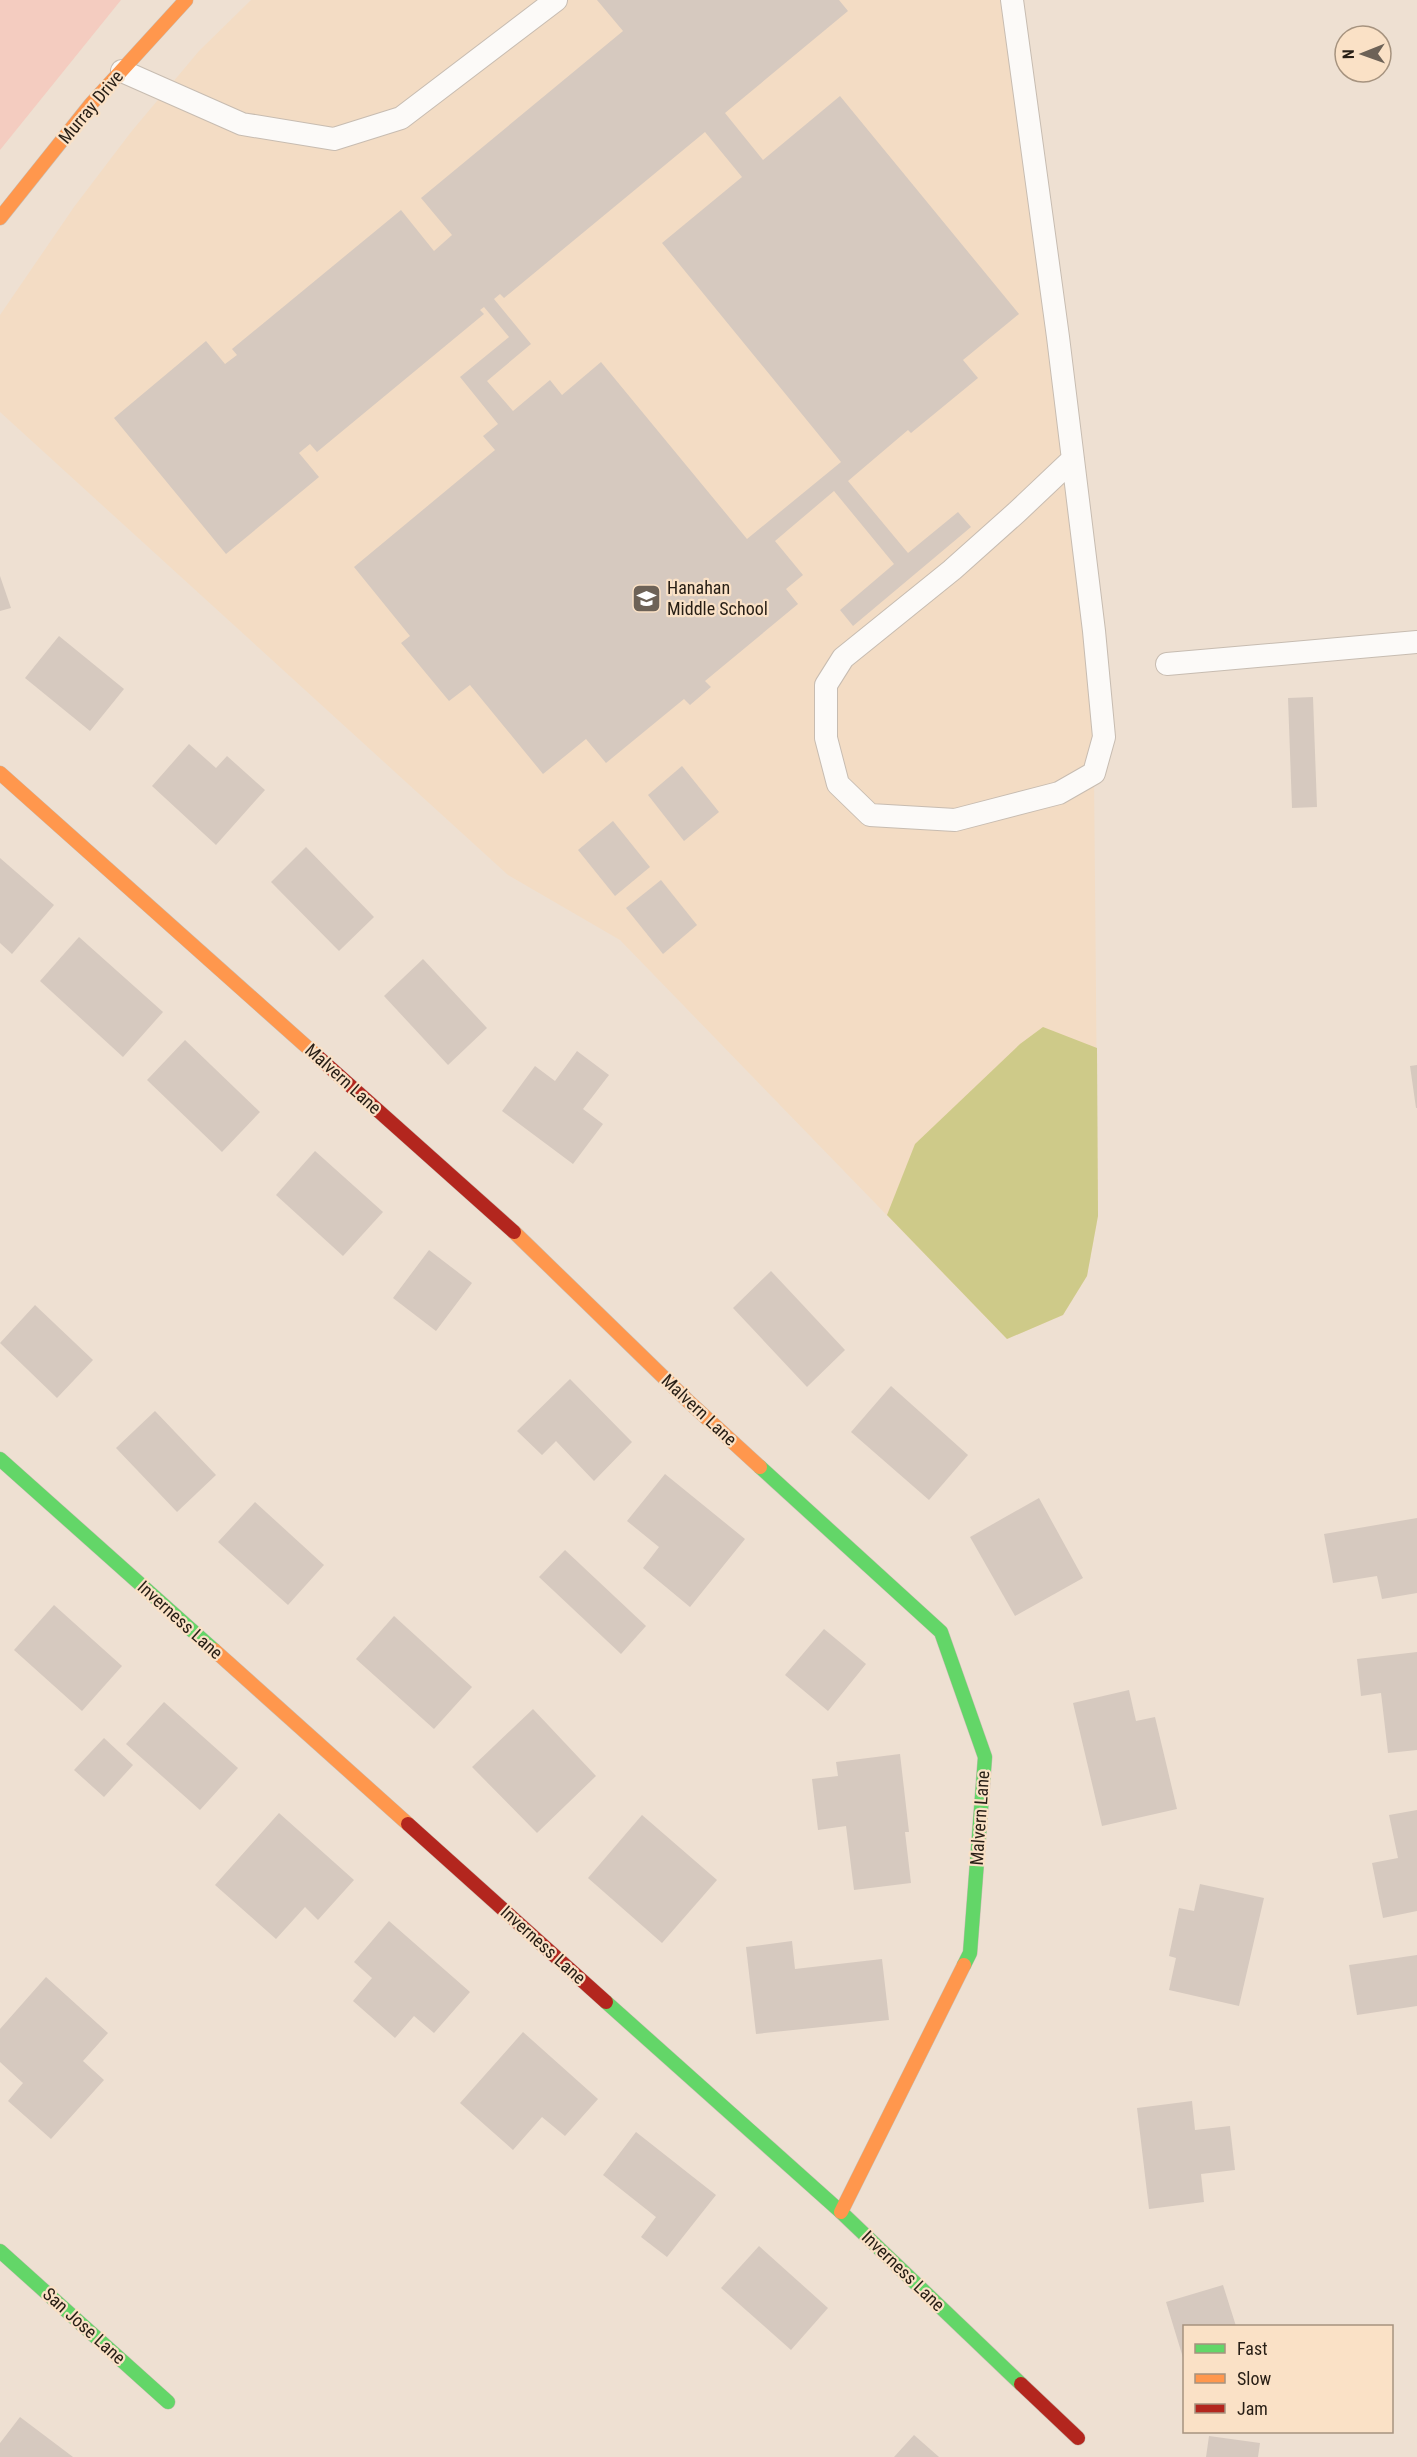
<svg xmlns="http://www.w3.org/2000/svg" width="1417" height="2457" viewBox="0 0 1417 2457" font-family="'Roboto Condensed',sans-serif">
<rect width="100%" height="100%" fill="#eee0d2"/>
<path fill="#f3dcc4" d="M251,0H1012L1104,737L1094,773L1098,1216L1087,1276L1063,1315L1007,1339L620,940L508,875L0,412V315L74,207L131,132L199,51Z"/>
<path fill="#f4ccc0" d="M0,0H121L0,150Z"/>
<path fill="#ceca89" d="M1043,1027L1097,1048L1098,1216L1087,1276L1063,1315L1007,1339L887,1215L915,1144L1020,1044Z"/>
<g fill="#d6c9bf" fill-rule="evenodd">
<path d="M597,0H839L848,11L725,113L763,160L840,96L1019,314L963,360L978,378L911,433L908,430L848,481L908,553L958,512L971,527L853,626L840,610L894,564L834,491L775,541L803,575L786,589L798,604L705,681L711,687L690,705L684,699L606,763L586,739L543,774L470,685L449,701L401,643L410,636L354,567L495,450L483,436L498,424L460,377L509,337L484,307L480,310L484,314L317,452L310,444L299,453L319,477L226,554L114,418L206,341L225,364L237,355L232,349L401,210L434,251L452,235L421,198L623,31ZM705,132L742,177L662,243L841,462L747,539L601,362L562,395L550,380L513,411L487,381L531,344L494,299L500,294L504,298Z"/>
<path d="M0,576L11,608L0,611Z"/>
<path d="M59,636L124,689L90,731L25,678Z"/>
<path d="M1313,697L1317,807L1292,808L1288,698Z"/>
<path d="M189,744L216,768L227,756L265,790L216,845L152,786Z"/>
<path d="M682,766L719,812L684,841L648,795Z"/>
<path d="M613,821L650,867L615,896L578,850Z"/>
<path d="M306,847L374,917L339,951L271,882Z"/>
<path d="M0,858L54,905L12,954L0,943Z"/>
<path d="M661,880L697,925L663,954L626,908Z"/>
<path d="M79,937L163,1012L123,1057L40,981Z"/>
<path d="M423,959L487,1028L448,1065L384,996Z"/>
<path d="M185,1040L260,1112L222,1152L147,1080Z"/>
<path d="M577,1051L609,1075L583,1109L603,1124L573,1164L502,1111L535,1066L555,1081Z"/>
<path d="M1417,1065V1108H1416L1410,1066Z"/>
<path d="M315,1151L383,1212L343,1256L276,1195Z"/>
<path d="M429,1250L472,1283L436,1331L393,1298Z"/>
<path d="M771,1271L845,1350L807,1387L733,1308Z"/>
<path d="M35,1305L93,1360L57,1398L0,1343Z"/>
<path d="M570,1379L632,1442L594,1481L556,1441L542,1455L517,1431Z"/>
<path d="M891,1386L968,1455L929,1500L851,1432Z"/>
<path d="M155,1411L216,1475L177,1512L116,1448Z"/>
<path d="M665,1474L745,1539L690,1607L643,1568L659,1547L627,1521Z"/>
<path d="M1039,1498L1083,1578L1015,1616L970,1537Z"/>
<path d="M255,1502L324,1565L288,1605L218,1542Z"/>
<path d="M1417,1518V1593L1382,1599L1377,1576L1333,1583L1324,1534Z"/>
<path d="M565,1550L646,1626L621,1654L539,1577Z"/>
<path d="M54,1605L122,1666L82,1711L14,1650Z"/>
<path d="M394,1616L472,1687L434,1729L356,1659Z"/>
<path d="M824,1629L866,1664L828,1711L785,1675Z"/>
<path d="M1417,1652V1750L1388,1753L1381,1693L1361,1696L1357,1659Z"/>
<path d="M1129,1690L1136,1721L1155,1717L1177,1809L1102,1826L1073,1703Z"/>
<path d="M164,1702L238,1768L200,1810L126,1744Z"/>
<path d="M533,1709L596,1776L537,1833L472,1767Z"/>
<path d="M104,1738L133,1765L104,1797L74,1770Z"/>
<path d="M900,1754L909,1832H905L911,1883L854,1890L846,1826L818,1830L812,1779L838,1776L836,1762Z"/>
<path d="M1417,1810V1911L1383,1918L1372,1863L1398,1858L1389,1815Z"/>
<path d="M279,1813L354,1880L318,1920L305,1907L276,1939L215,1885Z"/>
<path d="M642,1815L717,1880L662,1943L588,1878Z"/>
<path d="M1200,1884L1264,1898L1239,2006L1169,1990L1176,1958L1169,1956L1179,1908L1194,1911Z"/>
<path d="M389,1921L470,1992L434,2033L414,2016L395,2038L353,2001L372,1978L354,1962Z"/>
<path d="M792,1941L795,1969L882,1959L889,2020L756,2034L746,1947Z"/>
<path d="M1417,1955V2006L1357,2015L1349,1965Z"/>
<path d="M46,1977L108,2033L83,2061L104,2080L51,2139L8,2101L23,2083L0,2062V2029Z"/>
<path d="M523,2032L598,2099L565,2136L542,2117L513,2150L460,2103Z"/>
<path d="M1192,2101L1195,2130L1230,2126L1235,2170L1201,2174L1204,2202L1149,2209L1137,2108Z"/>
<path d="M636,2132L716,2195L667,2257L641,2237L656,2217L603,2175Z"/>
<path d="M759,2246L828,2308L791,2350L721,2288Z"/>
<path d="M1223,2285L1236,2326H1184V2361L1166,2302Z"/>
<path d="M20,2417L73,2457H0V2443Z"/>
<path d="M914,2435L939,2457H894Z"/>
<path d="M1209,2436L1260,2443L1258,2457H1206Z"/>
</g>
<g fill="none" stroke-linecap="round" stroke-linejoin="round">
<defs>
<g id="lane">
<path d="M1012,0L1058,337L1094,631L1104,737L1094,773L1059,793L955,820L870,815L838,784L826,738V685L843,658L952,570L1017,512L1073,459"/>
<path d="M122,71L242,124L334,139L401,118L556,0"/>
<path d="M1167,664L1417,642"/>
</g>
<g id="fast">
<path d="M0,1459L214,1650"/>
<path d="M760,1467L941,1632L985,1757L970,1953L964,1965"/>
<path d="M606,2002L841,2212L1021,2384"/>
<path d="M0,2251L168,2402"/>
</g>
<g id="slow">
<path d="M0,218L91,104L186,0"/>
<path d="M0,773L317,1056"/>
<path d="M514,1232L688,1401L760,1467"/>
<path d="M214,1650L408,1824"/>
<path d="M841,2212L964,1965"/>
</g>
<g id="jam">
<path d="M317,1056L514,1232"/>
<path d="M408,1824L606,2002"/>
<path d="M1021,2384L1078,2438"/>
</g>
</defs>
<use href="#lane" stroke="#c7bcb1" stroke-width="24"/>
<use href="#fast" stroke="#c7bcb1" stroke-width="15"/>
<use href="#slow" stroke="#c7bcb1" stroke-width="15"/>
<use href="#jam" stroke="#c7bcb1" stroke-width="15"/>
<use href="#lane" stroke="#fcfaf8" stroke-width="22"/>
<use href="#fast" stroke="#63d668" stroke-width="14"/>
<use href="#slow" stroke="#ff974d" stroke-width="14"/>
<use href="#jam" stroke="#b3261e" stroke-width="14"/>
</g>
<defs>
<symbol id="school-square" viewBox="-11 -11 22 22"><rect x="-9" y="-9" width="18" height="18" rx="4" fill="#6d6257" stroke="#fae1c6"/><path d="M0-5L7-2L0 1L-7-2ZM-4 1L0 2.5L4 1V4Q0 6-4 4Z" fill="#fff"/></symbol>
</defs>
<g fill-rule="evenodd">
<use href="#school-square" x="630" y="582" width="33" height="33"/>
</g>
<g text-anchor="middle" stroke-width="4.5" stroke-linejoin="round" paint-order="stroke">
<g font-size="18" fill="#271e15" stroke="#fae1c6">
<text transform="translate(91 107) rotate(-50)" y="6">Murray Drive</text>
<text transform="translate(343 1079) rotate(42)" y="6">Malvern Lane</text>
<text transform="translate(699 1410) rotate(43)" y="6">Malvern Lane</text>
<text transform="translate(180 1620) rotate(42)" y="6">Inverness Lane</text>
<text transform="translate(980 1818) rotate(-86)" y="6">Malvern Lane</text>
<text transform="translate(543 1945) rotate(42)" y="6">Inverness Lane</text>
<text transform="translate(903 2271) rotate(44)" y="6">Inverness Lane</text>
<text transform="translate(84 2326) rotate(42)" y="6">San Jose Lane</text>
</g>
<g font-size="18" fill="#271e15" stroke="#fae1c6" text-anchor="start">
<text x="667" y="594">Hanahan<tspan x="667" dy="21">Middle School</tspan></text>
</g>
</g>
<rect x="1183" y="2325" width="210" height="108" fill="#fae1c6" stroke="#a6937f" stroke-width="1.5"/>
<rect x="1195" y="2344" width="30" height="9" fill="#63d668" stroke="#a6937f" stroke-width="1.5"/>
<text x="1237" y="2355" font-size="18" fill="#271e15">Fast</text>
<rect x="1195" y="2374" width="30" height="9" fill="#ff974d" stroke="#a6937f" stroke-width="1.5"/>
<text x="1237" y="2385" font-size="18" fill="#271e15">Slow</text>
<rect x="1195" y="2404" width="30" height="9" fill="#b3261e" stroke="#a6937f" stroke-width="1.5"/>
<text x="1237" y="2415" font-size="18" fill="#271e15">Jam</text>
<g transform="translate(1363 54) rotate(269)"><circle r="28" fill="#fae1c6" stroke="#a6937f" stroke-width="1.5"/>
<path d="M0-4.5L10 22L0 15L-10 22Z" fill="#6d6257"/>
<text y="-9" font-size="16" font-weight="bold" text-anchor="middle" fill="#271e15">N</text>
</g>
</svg>
